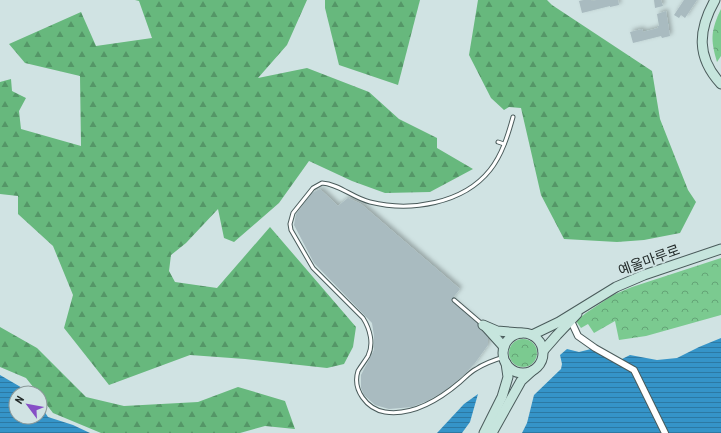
<svg xmlns="http://www.w3.org/2000/svg" width="721" height="433" viewBox="0 0 721 433" font-family="'Roboto Condensed','Noto Sans KR',sans-serif">
<defs>
<pattern id="forest-firs" width="22" height="20" patternUnits="userSpaceOnUse"><rect width="22" height="20" fill="#67b87d"/><path d="M5 1l3.5 6h-7zM16 11l3.5 6h-7z" fill="#549667"/></pattern>
<pattern id="park-crowns" width="20" height="18" patternUnits="userSpaceOnUse"><rect width="20" height="18" fill="#7bca90"/><path d="M2 6a3 3 0 1 1 6 0M12 15a3 3 0 1 1 6 0" fill="none" stroke="#64a476"/></pattern>
<pattern id="water-rules" width="6" height="5" patternUnits="userSpaceOnUse"><rect width="6" height="5" fill="#3594c8"/><path d="M0 2.5h6" fill="none" stroke="#2c79a3"/></pattern>
<filter id="shadow"><feDropShadow dx="2.5" dy="-2.5" stdDeviation="2" flood-color="#0004"/></filter>
</defs>
<rect width="100%" height="100%" fill="#d0e3e3"/>
<g fill="url(#forest-firs)">
<path d="M135,0H307L287,45L258,78L307,68L369,92L399,119L437,138V148L473,169L430,192L385,193L352,181L309,161L279,203L234,242L224,238L218,209L186,243L171,255L169,271L175,282L217,288L270,227L356,327L353,347L344,364L327,368L245,359L190,355L109,385L64,328L73,295L53,246L18,214V196L0,194V82L11,79L12,91L26,98L19,111L21,129L81,146L80,76L25,63L9,44L81,12L96,46L152,38L139,1Z"/>
<path d="M325,0H420L398,85L339,65L325,8Z"/>
<path d="M478,0H547L552,5L652,71L660,119L688,190L696,202L680,233L644,240L617,242L564,239L541,195L521,108L509,107L504,110L491,98L469,55Z"/>
<path d="M0,327L37,348L86,397L124,406L198,402L238,387L285,401L295,429L265,426L240,433H101L53,413L40,396V393H38L26,378L0,367Z"/>
</g>
<g fill="url(#park-crowns)">
<path d="M721,9V56L717,62C710,39 711,30 721,9Z"/>
<path d="M721,258V315L646,336L619,340L615,321L594,333L588,324L581,328L576,321L586,313L613,295L632,287Z"/>
<circle cx="523" cy="353" r="14"/>
</g>
<g fill="url(#water-rules)">
<path d="M721,338V433H522L527,423L534,395L561,369L562,364L560,355L567,349L579,352L595,348L620,360L630,355L657,360L677,358L699,347Z"/>
<path d="M0,375L31,393H16V417H40V405L48,417L73,425L90,433H0Z"/>
<path d="M478,394L470,422L462,433H437L464,404Z"/>
</g>
<g fill="#a9bbc0" filter="url(#shadow)">
<path d="M584,0H591L592,1L597,0H618L619,5L610,7V6L582,13L579,1Z"/>
<path d="M654,0H661L663,6L655,8Z"/>
<path d="M684,0H697L685,18L681,15L679,18L674,15Z"/>
<path d="M666,11L670,36L662,38L661,36L633,43L630,32L642,29L643,32L658,28L657,26H659L657,14Z"/>
<path d="M320,189L338,206L348,198L361,204L460,289L452,299L453,302L486,331L488,337V345L475,363L463,376L443,392L427,401L412,407L389,409L375,405L364,395L361,388V375L374,350V336L372,323L314,263L294,225L296,214L305,202L312,193Z"/>
</g>
<g fill="none" stroke-linecap="round" stroke-linejoin="round">
<defs>
<g id="lane">
<path d="M498,142L504,144"/>
<path d="M454,300L482,324"/>
<path d="M504,357C494,360 485,363 476,369C470,372 465,378 460,382C440,399 412,416 385,412C367,409 352,390 358,371C361,366 365,361 368,356C374,344 370,329 363,318L313,268L291,230L290,224L293,213L313,188L322,183C339,184 353,198 370,202C410,212 463,204 490,170C502,155 508,135 513,117"/>
</g>
<path id="street" d="M571,321L578,336L595,348L634,370L665,433"/>
<g id="secondary">
<path d="M715,0C698,30 696,57 721,84"/>
<path d="M483,325L497,331L521,333"/>
<path d="M486,327L504,347"/>
<circle cx="523" cy="353" r="20"/>
<path d="M532,335L559,322L616,287L644,275L721,249"/>
<path d="M543,351L557,335L577,314"/>
<path d="M484,433L502,397L508,377L506,363"/>
<path d="M492,433L521,381L532,371"/>
</g>
</defs>
<use href="#lane" stroke="#4a5b5b" stroke-width="5"/>
<use href="#street" stroke="#4a5b5b" stroke-width="8"/>
<use href="#secondary" stroke="#4a5b5b" stroke-width="11"/>
<use href="#lane" stroke="#fff" stroke-width="3"/>
<use href="#street" stroke="#fff" stroke-width="6"/>
<use href="#secondary" stroke="#c6e5dd" stroke-width="9"/>
</g>
<g text-anchor="middle" stroke-width="4" stroke-linejoin="round" paint-order="stroke">
<g font-size="14" fill="#232b2a" stroke="#d0e3e3">
<text transform="translate(649 260) rotate(-20)" y="5">예울마루로</text>
</g>
</g>
<g transform="translate(28 405) rotate(302)"><circle r="19" fill="#d0e3e3" stroke="#8b9999"/>
<path d="M0-3L7 15L0 10L-7 15Z" fill="#864fc6"/>
<text y="-6" font-size="11" font-weight="bold" text-anchor="middle" fill="#232b2a">N</text>
</g>
</svg>
